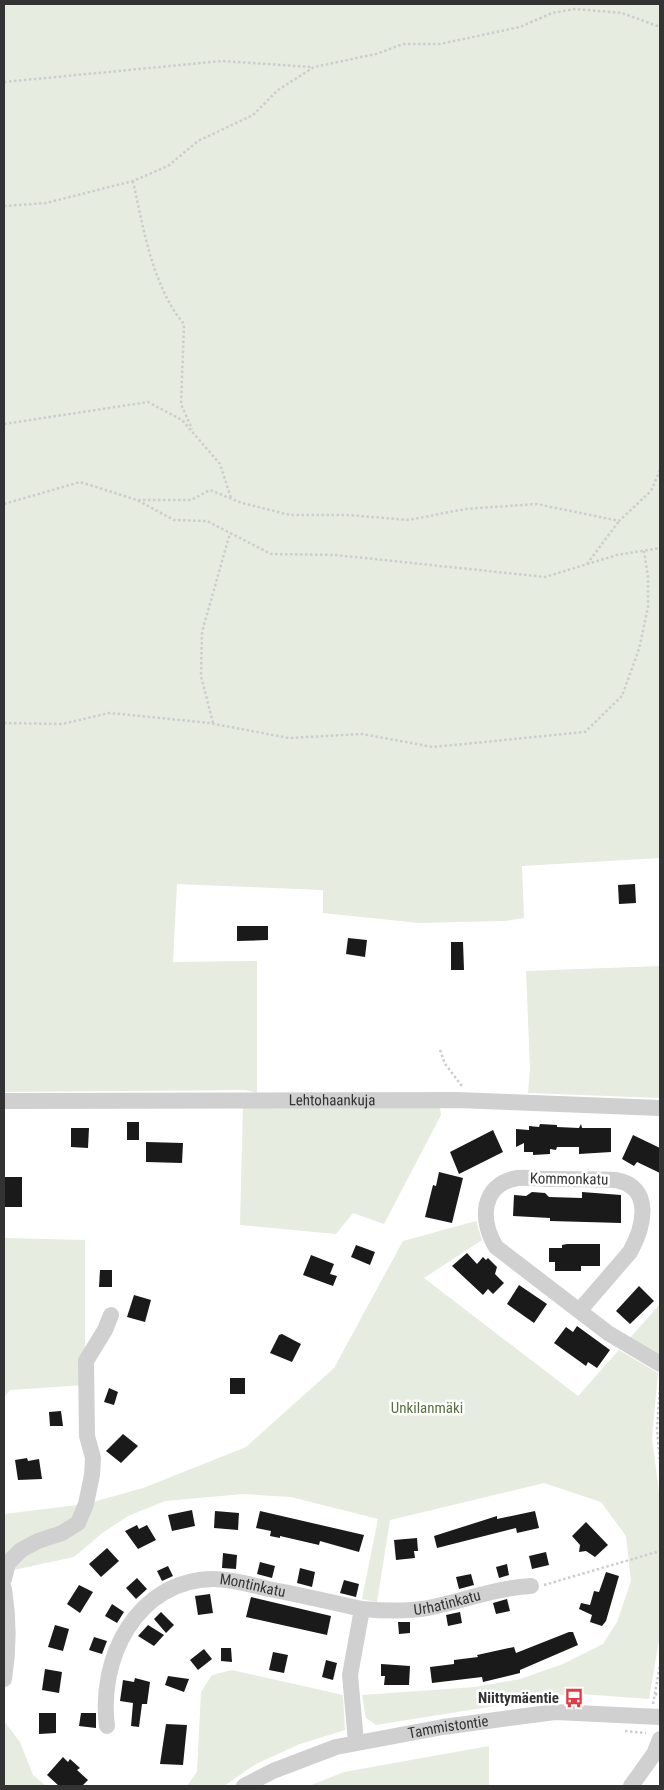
<svg xmlns="http://www.w3.org/2000/svg" width="664" height="1790" viewBox="0 0 664 1790" font-family="'Roboto Condensed',sans-serif">
<rect width="100%" height="100%" fill="#fff"/>
<g fill="#e6ecdf">
<path d="M4,4H660V858L522,866L524,918L505,921L419,923L323,913V890L177,884L173,962L257,961V1093L245,1090L4,1092Z"/>
<path d="M660,966V1098L528,1093L530,1068L526,971Z"/>
<path d="M243,1106L440,1108L441,1115L384,1224L353,1213L336,1234L240,1225Z"/>
<path d="M476,1221L482,1240L424,1278L578,1396L619,1350L658,1373L652,1438L660,1500V1634L649,1699L581,1694L562,1695L376,1725L366,1718L362,1695L475,1687L520,1679L563,1664L603,1644L617,1622L631,1581L626,1536L601,1502L544,1483L390,1520L377,1602L362,1599L378,1519L291,1497L243,1494L165,1501L128,1516L101,1534L74,1557L4,1572V1514L86,1504L143,1488L246,1447L334,1368L403,1241Z"/>
<path d="M4,1238L85,1240V1385L10,1390L4,1397Z"/>
<path d="M660,1304V1357L629,1339Z"/>
<path d="M232,1670L343,1695L345,1730L300,1744L256,1764L224,1786H187L197,1772L201,1692L212,1675Z"/>
<path d="M4,1721L20,1742L33,1775L46,1786H4Z"/>
<path d="M489,1746V1786H309L344,1772Z"/>
</g>
<g fill="#1a1a1a">
<path d="M635,884L636,903L619,904L618,885Z"/>
<path d="M237,926H268V940L237,941Z"/>
<path d="M348,938L367,940L365,957L346,954Z"/>
<path d="M451,942H463L464,970H451Z"/>
<rect x="127" y="1122" width="12" height="18"/>
<path d="M540,1124L557,1125V1127L579,1128L581,1124L582,1128H611V1152L579,1154V1147H557L556,1150L550,1149V1154L533,1155V1152H524V1143L516,1147V1129L529,1130V1126L539,1127Z"/>
<path d="M71,1128H89L88,1148L71,1147Z"/>
<path d="M493,1130L503,1152L459,1174L450,1152Z"/>
<path d="M633,1135L660,1148V1173L637,1162L634,1166L622,1159Z"/>
<path d="M146,1142L183,1143L182,1163L146,1162Z"/>
<path d="M439,1172L463,1178L452,1223L425,1217L433,1185L436,1186Z"/>
<rect x="4" y="1177" width="18" height="30"/>
<path d="M532,1192L545,1193L549,1197L582,1198V1192L621,1195V1223L550,1221V1218L513,1216L514,1195L526,1196Z"/>
<path d="M567,1244H600V1266H581V1271H555V1262H549V1248H562V1245Z"/>
<path d="M356,1245L375,1252L370,1265L351,1257Z"/>
<path d="M467,1253L477,1264L483,1257L486,1260L488,1258L497,1267L495,1274L504,1283L493,1294L488,1289L483,1295L452,1266Z"/>
<path d="M311,1255L334,1264L330,1274L337,1276L333,1286L303,1275Z"/>
<path d="M100,1270H112V1287H99Z"/>
<path d="M519,1285L547,1304L534,1323L507,1304Z"/>
<path d="M639,1286L654,1301L630,1324L616,1311Z"/>
<path d="M134,1295L151,1300L145,1322L127,1317Z"/>
<path d="M577,1326L610,1350L597,1368L588,1362L586,1366L554,1343L566,1327L573,1332Z"/>
<path d="M282,1334L301,1344L292,1362L270,1353L279,1335Z"/>
<rect x="230" y="1378" width="15" height="16"/>
<path d="M109,1388L118,1392L114,1405L104,1402Z"/>
<path d="M61,1411L63,1426H50L49,1412Z"/>
<path d="M123,1434L138,1446L121,1463L106,1451Z"/>
<path d="M27,1458L28,1461L39,1459L42,1479L18,1480L15,1460Z"/>
<path d="M192,1510L195,1526L172,1531L168,1515Z"/>
<path d="M215,1511L239,1513L238,1530L214,1528Z"/>
<path d="M260,1511L364,1535L359,1552L320,1541L319,1545L280,1536V1538L270,1536L271,1531L256,1528Z"/>
<path d="M535,1511L539,1528L517,1533L516,1528L437,1548L434,1536L497,1516V1519Z"/>
<path d="M586,1522L608,1545L595,1557L586,1551L579,1552L580,1545L572,1536Z"/>
<path d="M137,1525L139,1529L147,1525L156,1540L138,1549L125,1531Z"/>
<path d="M417,1538L418,1551H414L415,1558L396,1560L394,1540Z"/>
<path d="M107,1548L119,1561L101,1577L89,1564Z"/>
<path d="M546,1552L549,1565L532,1569L529,1556Z"/>
<path d="M223,1553L237,1555L236,1569L222,1568Z"/>
<path d="M260,1562L275,1566L272,1578L257,1574Z"/>
<path d="M507,1564L509,1575L499,1578L496,1567Z"/>
<path d="M168,1566L173,1576L162,1581L157,1571Z"/>
<path d="M300,1568L315,1572L312,1587L297,1583Z"/>
<path d="M606,1572L619,1576L606,1621L602,1626L590,1622L592,1615L579,1609L581,1603L590,1605L594,1591L599,1592Z"/>
<path d="M471,1574L474,1585L459,1589L456,1577Z"/>
<path d="M137,1578L147,1589L136,1599L126,1588Z"/>
<path d="M344,1580L359,1584L356,1597L340,1593Z"/>
<path d="M79,1585L93,1592L80,1613L67,1604Z"/>
<path d="M210,1594L213,1613L198,1615L195,1596Z"/>
<path d="M251,1597L331,1616L327,1635L246,1617Z"/>
<path d="M507,1599L510,1611L496,1614L493,1603Z"/>
<path d="M112,1604L124,1612L117,1623L105,1616Z"/>
<path d="M161,1612L174,1625L166,1633L154,1619Z"/>
<path d="M460,1612L462,1623L448,1626L446,1615Z"/>
<path d="M398,1622H410V1633L399,1634Z"/>
<path d="M55,1625L69,1629L63,1651L48,1647Z"/>
<path d="M148,1625L164,1635L154,1646L138,1636Z"/>
<path d="M569,1632H573L578,1645L520,1670V1673L483,1682L482,1677L432,1683L430,1667L454,1664V1660L478,1657L477,1655L514,1647L516,1653Z"/>
<path d="M94,1637L107,1641L102,1654L89,1650Z"/>
<path d="M221,1648H231L232,1662L221,1661Z"/>
<path d="M204,1649L212,1659L198,1670L190,1660Z"/>
<path d="M273,1652L288,1655L284,1673L269,1670Z"/>
<path d="M326,1660L337,1663L333,1680L322,1677Z"/>
<path d="M381,1664L410,1666L409,1685H384L385,1676H381Z"/>
<path d="M45,1669L62,1672L59,1693L42,1690Z"/>
<path d="M168,1676L189,1679L184,1692L165,1685Z"/>
<path d="M135,1678L150,1682L147,1704H142L139,1727L131,1726L133,1703L120,1701L123,1680L134,1682Z"/>
<path d="M39,1713H56V1733L39,1734Z"/>
<path d="M81,1713H96V1728L79,1726Z"/>
<path d="M166,1724L187,1725L183,1765L160,1764Z"/>
<path d="M63,1757L68,1762L70,1759L80,1768L77,1770L88,1780L82,1786H59L47,1775Z"/>
</g>
<g fill="none" stroke-linecap="round" stroke-linejoin="round">
<g stroke="#cdcdcd" stroke-width="2.5" stroke-dasharray="2.5 2.5" stroke-linecap="butt">
<path d="M4,82L222,61L312,67"/>
<path d="M133,181C143,227 153,288 184,324L181,404L192,429"/>
<path d="M4,206L46,203L133,181L168,166L198,141L253,115L278,90L314,67L376,54L403,44H440L520,27L552,13L575,9L622,13L660,27"/>
<path d="M4,424L148,402L182,420L220,464L231,498"/>
<path d="M138,500H191L210,490L242,503L290,515H347L409,520L465,509L537,504L619,521L651,491L660,470"/>
<path d="M4,504L80,482L137,500L174,520L207,521L271,554L336,555L545,577L617,555L660,548"/>
<path d="M587,564L619,521"/>
<path d="M4,723L62,724L109,713L209,723L289,738L362,734L433,747L585,732L622,696L639,649L648,607V577L644,551"/>
<path d="M213,723L201,676L202,632L230,533"/>
<path d="M440,1050L445,1064L462,1086"/>
<path d="M660,1387L657,1429L660,1463"/>
<path d="M544,1585L660,1551"/>
<path d="M655,1694L660,1695"/>
<path d="M653,1704L660,1665"/>
<path d="M625,1731L646,1733"/>
</g>
<g stroke="#d0d0d0" stroke-width="16">
<path id="s1" d="M4,1101L457,1100L660,1108"/>
<path d="M580,1310L630,1252C644,1227 654,1186 615,1180C593,1179 571,1179 549,1179C539,1179 528,1177 518,1178C480,1184 480,1221 496,1247L608,1333L660,1364"/>
<path d="M4,1579L8,1563L21,1550L38,1541L62,1533L78,1523L86,1504L92,1475L93,1458L87,1436L86,1361L105,1330L111,1315"/>
<path d="M4,1589C9,1620 9,1648 4,1679"/>
<path id="s2" d="M362,1609C384,1611 406,1612 428,1608C463,1601 495,1588 531,1586"/>
<path id="s3" d="M107,1726C98,1658 137,1580 213,1579C232,1579 251,1585 269,1589C300,1595 331,1602 362,1609L350,1675L356,1742"/>
<path id="s4" d="M244,1786L273,1771L336,1747L443,1727L555,1712L660,1717"/>
<path d="M631,1786L654,1754L660,1739"/>
</g>
</g>
<defs>
<symbol id="bus-bare" viewBox="-9 -9 18 18"><path d="M-5-6H5V4H4V6H2V4H-2V6H-4V4H-5ZM-3.5-4V0h7V-4ZM-3.5 1.2v1.5H-2V1.2ZM2 1.2v1.5H3.5V1.2Z" fill="#e63946" stroke="#fff" stroke-width="2.5" paint-order="stroke"/></symbol>
</defs>
<g fill-rule="evenodd">
<use href="#bus-bare" x="560" y="1684" width="28" height="28"/>
</g>
<g text-anchor="middle" stroke-width="5" stroke-linejoin="round" paint-order="stroke">
<g font-size="15" fill="#333" stroke="#fff">
<text dy="5" stroke="none"><textPath href="#s1" startOffset="328">Lehtohaankuja</textPath></text>
<text transform="translate(569 1179) rotate(1)" y="5">Kommonkatu</text>
<text dy="5" stroke="none"><textPath href="#s3" startOffset="245">Montinkatu</textPath></text>
<text dy="5" stroke="none"><textPath href="#s2" startOffset="86">Urhatinkatu</textPath></text>
<text dy="5" stroke="none"><textPath href="#s4" startOffset="214">Tammistontie</textPath></text>
</g>
<g font-size="15" fill="#56703f" stroke="#fff">
<text x="427" y="1413">Unkilanmäki</text>
</g>
<g font-size="15" font-weight="bold" fill="#333" stroke="#fff" text-anchor="end">
<text x="559" y="1703">Niittymäentie</text>
</g>
</g>
<rect width="664" height="1790" fill="none" stroke="#333333" stroke-width="10"/>
</svg>
